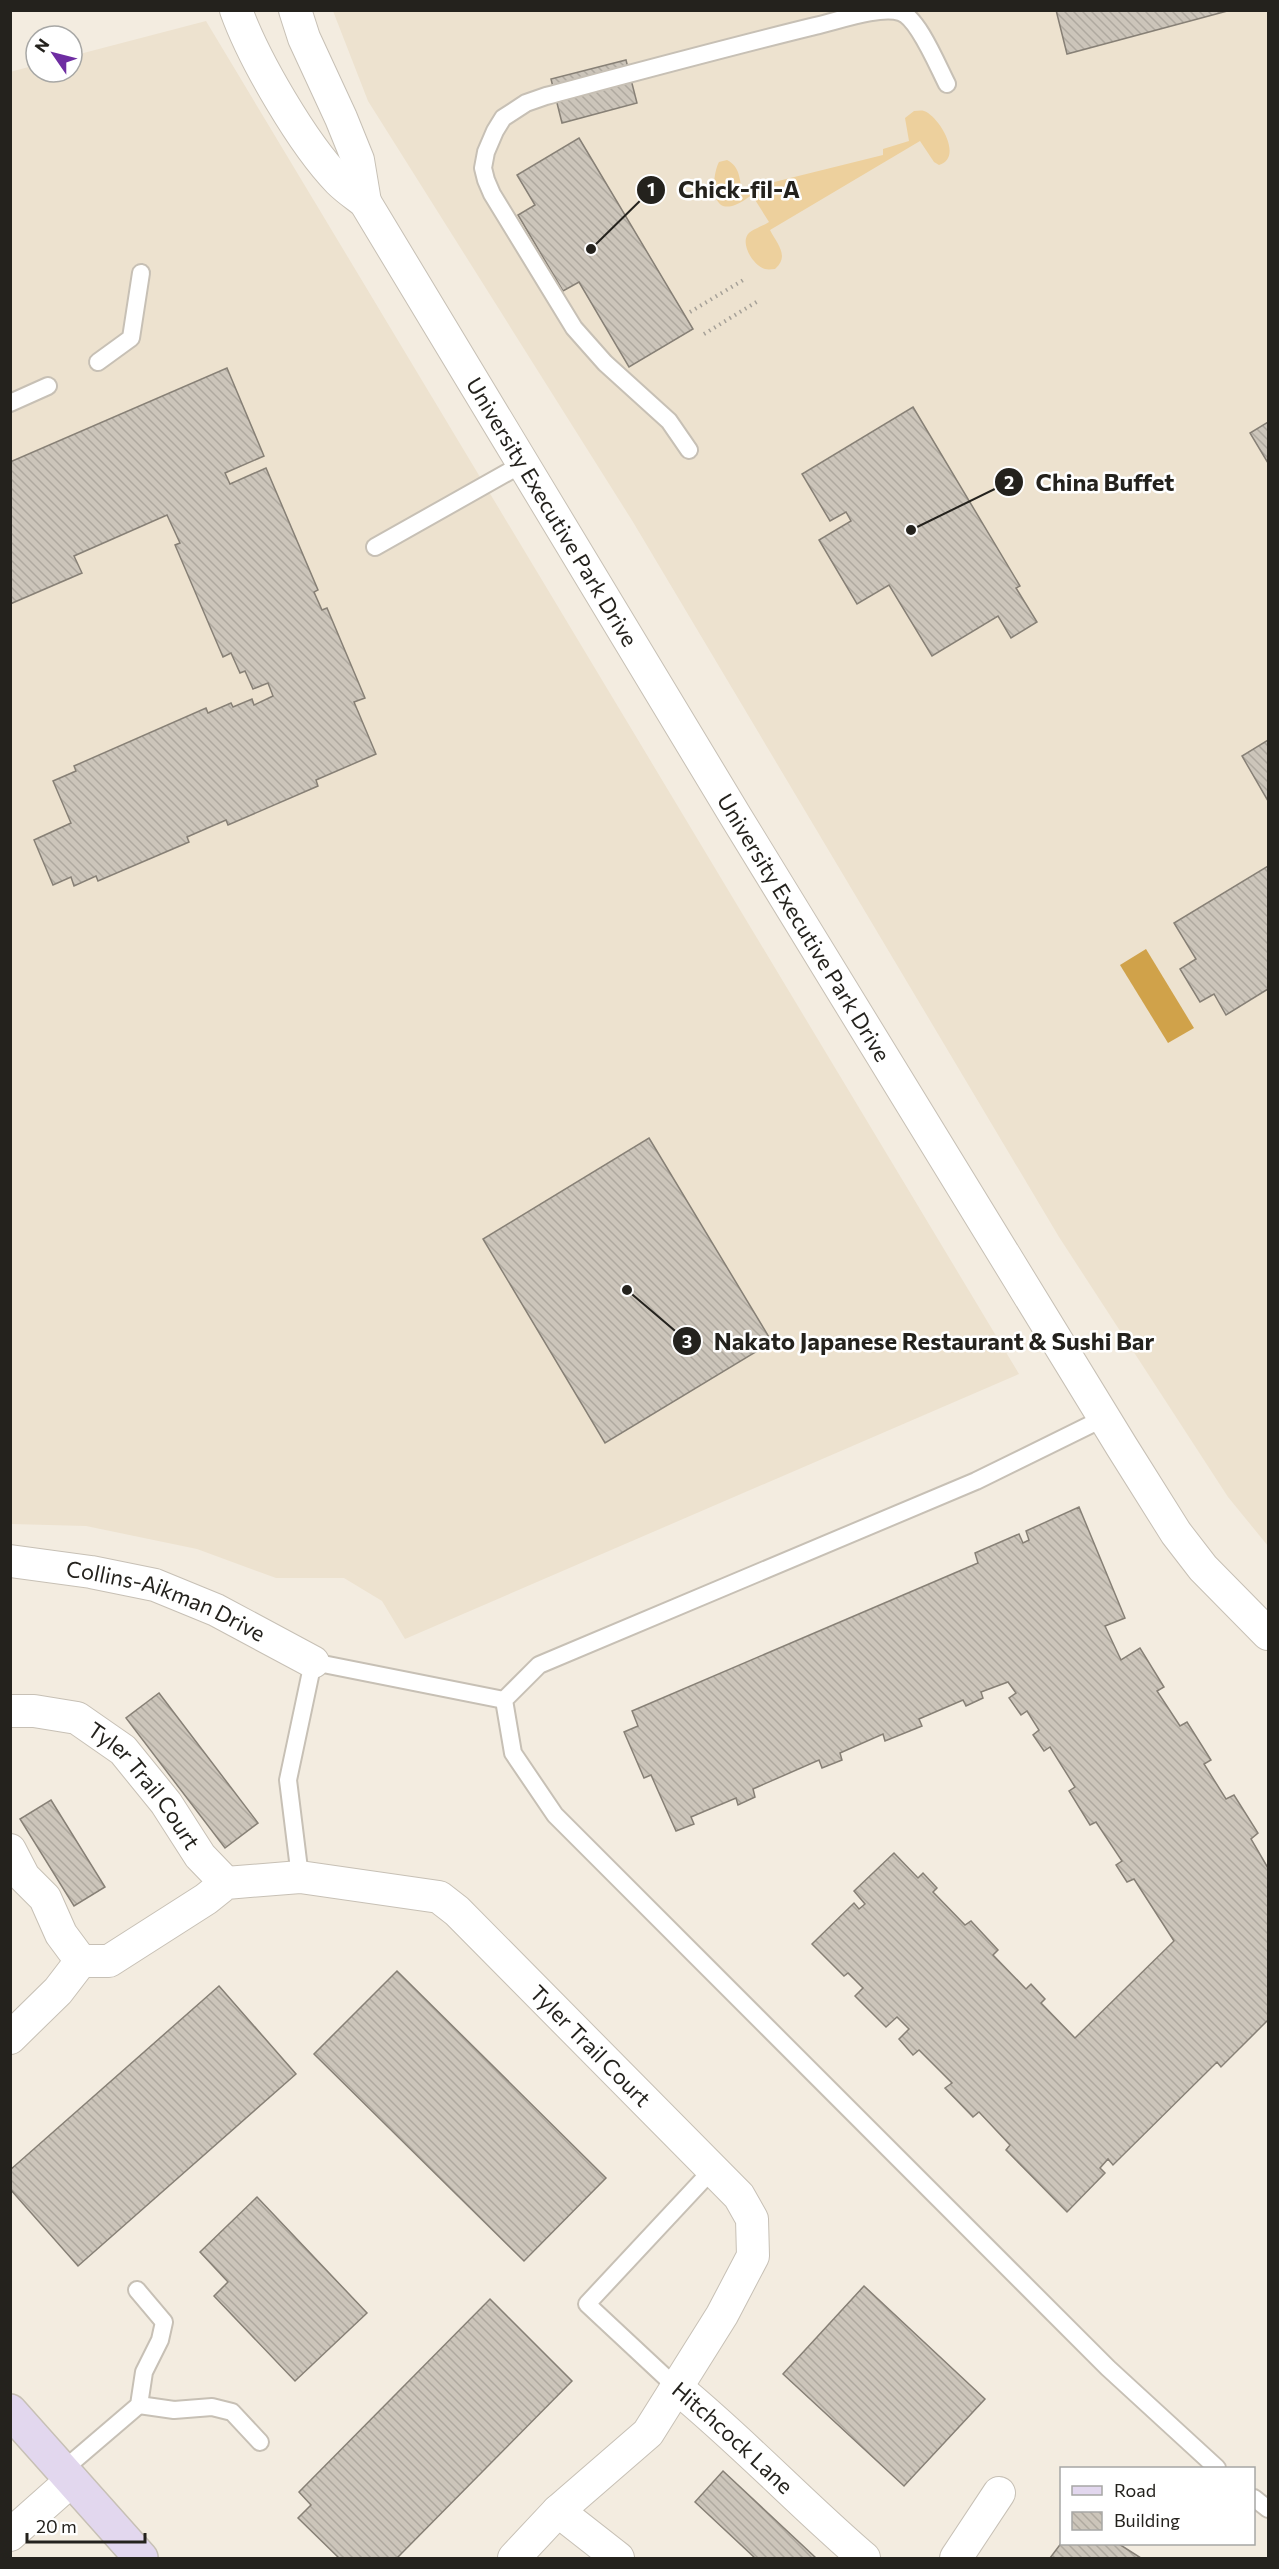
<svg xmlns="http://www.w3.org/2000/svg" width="1279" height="2569" viewBox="0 0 1279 2569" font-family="Commissioner,sans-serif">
<defs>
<pattern id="building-back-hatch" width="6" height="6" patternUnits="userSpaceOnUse" patternTransform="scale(1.5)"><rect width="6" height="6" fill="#ccc5ba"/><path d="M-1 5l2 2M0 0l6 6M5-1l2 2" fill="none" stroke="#afa99f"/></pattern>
</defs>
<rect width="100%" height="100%" fill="#f3ece0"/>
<g fill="#ede2cf">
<path d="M333,11H1268V1546L1228,1497L1059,1237L633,522L368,101Z"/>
<path d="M206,21L1019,1374L405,1639L382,1601L344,1578H276L197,1549L86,1526L11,1524L10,72L36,65V72H72V56Z"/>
</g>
<path fill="#edd09d" d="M914,111C917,111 921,110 924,111C939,116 964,158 939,165L934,162L920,141L770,230C777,244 790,256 775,269C772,269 769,270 765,269C754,266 740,245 748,234C753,229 763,226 769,222L752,195C747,198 741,203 735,205C709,215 712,175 719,162L727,160C740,167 739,177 742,190L883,155V149L909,141L905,118Z"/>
<path fill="#d0a24a" d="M1146,949L1194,1028L1168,1043L1120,965Z"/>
<g fill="url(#building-back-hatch)" stroke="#878076" stroke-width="1.5">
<path d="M1056,10H1231L1067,54Z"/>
<path d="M626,60L637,103L562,123L551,79Z"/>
<path d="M579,138L693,329L629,367L579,282L563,291L518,215L535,205L517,175Z"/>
<path d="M227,368L264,456L225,473L230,484L266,468L318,590L314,592L322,610L327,608L365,698L354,702L376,754L316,780L318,786L228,825L226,820L187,837L189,842L98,881L96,876L74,886L71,877L53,885L34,840L71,823L53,781L76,771L74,766L206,708L208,713L231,703L233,707L252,699L254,705L273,696L268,683L253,689L245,671L240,673L231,653L223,657L175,545L180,543L167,515L74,556L82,573L10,604V462Z"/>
<path d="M913,407L1020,586L1016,588L1037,622L1011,638L998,616L932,656L889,585L857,604L819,540L851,521L846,512L830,521L802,474Z"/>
<path d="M1268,422V463L1250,433Z"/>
<path d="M1268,740V801L1242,756Z"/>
<path d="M1268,866V989L1226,1015L1214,994L1200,1002L1180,969L1196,959L1174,923Z"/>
<path d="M649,1138L772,1342L605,1443L483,1239Z"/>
<path d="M1079,1507L1125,1618L1105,1626L1121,1660L1140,1648L1164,1687L1157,1691L1180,1726L1187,1722L1211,1760L1204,1764L1226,1799L1234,1795L1258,1833L1251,1839L1268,1868V2020L1221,2067L1217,2062L1113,2165L1108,2159L1100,2168L1105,2173L1067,2212L1006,2150L1010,2145L979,2112L973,2117L945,2088L952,2083L919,2050L913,2055L899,2039L909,2029L897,2017L886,2027L855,1996L863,1988L848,1973L844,1976L812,1944L854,1903L859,1909L865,1904L854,1891L894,1853L918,1878L923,1873L937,1888L933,1892L965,1925L971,1921L998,1950L993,1955L1026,1989L1031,1984L1045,1999L1041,2003L1075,2038L1174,1941L1134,1879L1127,1882L1116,1865L1122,1861L1096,1822L1090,1825L1069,1791L1075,1787L1050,1747L1044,1751L1033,1735L1039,1730L1027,1711L1021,1715L1009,1698L1016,1693L1008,1682L981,1692L983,1698L966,1706L963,1700L919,1719L922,1726L885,1741L883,1734L840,1753L842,1760L822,1768L819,1760L753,1789L755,1797L738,1805L736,1798L691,1817L694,1824L676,1831L651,1775L644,1778L624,1732L638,1726L632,1711L978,1563L975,1553L1019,1534L1023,1543L1029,1540L1026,1531Z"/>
<path d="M159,1693L258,1823L225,1848L126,1718Z"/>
<path d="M51,1800L105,1887L74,1906L20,1819Z"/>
<path d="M397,1971L606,2178L524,2261L314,2054Z"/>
<path d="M219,1986L296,2074L78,2266L10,2189V2170Z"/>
<path d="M257,2197L367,2313L295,2381L214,2296L228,2282L200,2252Z"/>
<path d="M864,2286L985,2399L904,2486L783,2374Z"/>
<path d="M490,2299L572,2381L397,2558H339L298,2518L311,2505L299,2492Z"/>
<path d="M723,2471L816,2558H755L695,2502Z"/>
<path d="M1062,2542V2544H1119L1141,2558H1050Z"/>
</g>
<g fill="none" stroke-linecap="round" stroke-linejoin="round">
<defs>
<g id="lane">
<path d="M98,362L131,338L141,273"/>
<path d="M10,403L48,386"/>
<path d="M689,450L669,421L605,363L574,328L492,194L486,180L483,168L486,152L495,131L503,118L526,103L546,96C636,72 725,48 815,26C838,21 878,6 900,12C918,17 938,67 947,84"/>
<path d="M375,547L524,463"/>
<path d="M1104,1418L976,1481L539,1665L504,1700L513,1753L555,1815L1108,2368L1217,2468"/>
<path d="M300,1877L288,1780L313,1662L504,1700"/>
<path d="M676,2387L587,2304L713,2169"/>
<path d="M139,2405L174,2410L212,2407L232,2412L260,2442"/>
<path d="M63,2470L139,2405L144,2372L160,2340L164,2322L137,2290"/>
<path d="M1254,2498L1268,2509"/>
</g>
<g id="street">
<path id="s1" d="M236,10C254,60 303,144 339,181C347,189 356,195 365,202L736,817L1122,1447L1176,1533L1203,1568L1268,1634"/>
<path d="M295,10L304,38L341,118L358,160L365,202"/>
<path id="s2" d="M10,1561L91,1572L155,1585L216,1610L313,1662"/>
<path id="s3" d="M10,1711H34L77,1718L123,1750L166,1803L200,1856L226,1883"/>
<path id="s4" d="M10,1850L24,1877L45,1898L61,1934L81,1961H109L206,1899L226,1883L300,1877L439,1897L457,1911L739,2196L752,2219L753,2256L722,2315L648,2433L558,2511L618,2558"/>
<path d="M10,2038L58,1991L81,1961"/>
<path id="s5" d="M676,2387C742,2441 800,2503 864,2558"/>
<path d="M10,2535L72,2480"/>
<path d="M514,2558L558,2511"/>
<path d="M956,2558L999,2493"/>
</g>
<path id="secondary" d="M10,2411L141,2558"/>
</defs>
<use href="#lane" stroke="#c7c0b5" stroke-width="20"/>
<use href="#street" stroke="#c7c0b5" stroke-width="34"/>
<use href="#secondary" stroke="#c7c0b5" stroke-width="36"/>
<g stroke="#a6a198" stroke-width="4" stroke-dasharray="1.5 4.5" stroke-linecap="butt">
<path d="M690,312L745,279"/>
<path d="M704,334L758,301"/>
</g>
<use href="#lane" stroke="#fff" stroke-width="16"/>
<use href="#street" stroke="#fff" stroke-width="32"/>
<use href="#secondary" stroke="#e2d7ee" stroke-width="33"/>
</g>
<g text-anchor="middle" stroke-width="5" stroke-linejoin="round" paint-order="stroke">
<g font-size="22" fill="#24221d" stroke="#fff">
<text dy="8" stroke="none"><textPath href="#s1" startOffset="596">University Executive Park Drive</textPath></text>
<text dy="8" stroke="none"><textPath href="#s1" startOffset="1082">University Executive Park Drive</textPath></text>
<text dy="8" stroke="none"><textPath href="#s2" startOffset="162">Collins-Aikman Drive</textPath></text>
<text dy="8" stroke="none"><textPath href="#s3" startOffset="164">Tyler Trail Court</textPath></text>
<text dy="8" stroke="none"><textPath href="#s4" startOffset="729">Tyler Trail Court</textPath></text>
<text dy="8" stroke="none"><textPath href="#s5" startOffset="76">Hitchcock Lane</textPath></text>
</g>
</g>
<path fill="none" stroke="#24221d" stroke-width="2" d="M591 249L651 190M911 530L1009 482M627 1290L687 1341"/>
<g fill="#24221d" stroke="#fff" stroke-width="2">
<circle cx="591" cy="249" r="6"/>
<circle cx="911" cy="530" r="6"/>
<circle cx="627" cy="1290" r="6"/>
<circle cx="651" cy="190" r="15"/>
<circle cx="1009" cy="482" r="15"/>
<circle cx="687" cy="1341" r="15"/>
</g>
<g font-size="18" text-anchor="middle" font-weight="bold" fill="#fff">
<text x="651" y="196">1</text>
<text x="1009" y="489">2</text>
<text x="687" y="1348">3</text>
</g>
<g font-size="24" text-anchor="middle" font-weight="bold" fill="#24221d" stroke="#fff" stroke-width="5" stroke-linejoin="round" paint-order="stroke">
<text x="739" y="198">Chick-fil-A</text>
<text x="1105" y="491">China Buffet</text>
<text x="934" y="1350">Nakato Japanese Restaurant &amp; Sushi Bar</text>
</g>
<rect width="1279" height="2569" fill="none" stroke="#24221d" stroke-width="24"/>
<rect x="1060" y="2467" width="195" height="78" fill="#ffffff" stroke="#a7a7a5" stroke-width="1.5"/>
<rect x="1072" y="2486" width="30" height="9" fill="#e2d7ee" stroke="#a7a7a5" stroke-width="1.5"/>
<text x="1114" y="2497" font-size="18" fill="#24221d">Road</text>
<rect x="1072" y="2512" width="30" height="18" fill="url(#building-back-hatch)" stroke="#a7a7a5" stroke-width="1.5"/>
<text x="1114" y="2527" font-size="18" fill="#24221d">Building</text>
<g transform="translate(54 54) rotate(305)"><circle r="28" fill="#ffffff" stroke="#a7a7a5" stroke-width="1.5"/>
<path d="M0-4.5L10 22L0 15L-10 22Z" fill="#6e2da2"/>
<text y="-9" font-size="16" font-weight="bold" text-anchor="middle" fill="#24221d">N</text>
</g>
<path d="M27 2533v9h118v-9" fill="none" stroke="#24221d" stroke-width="3"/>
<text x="36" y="2533" font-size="18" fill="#24221d" stroke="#ffffff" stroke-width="4.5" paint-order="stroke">20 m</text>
</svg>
